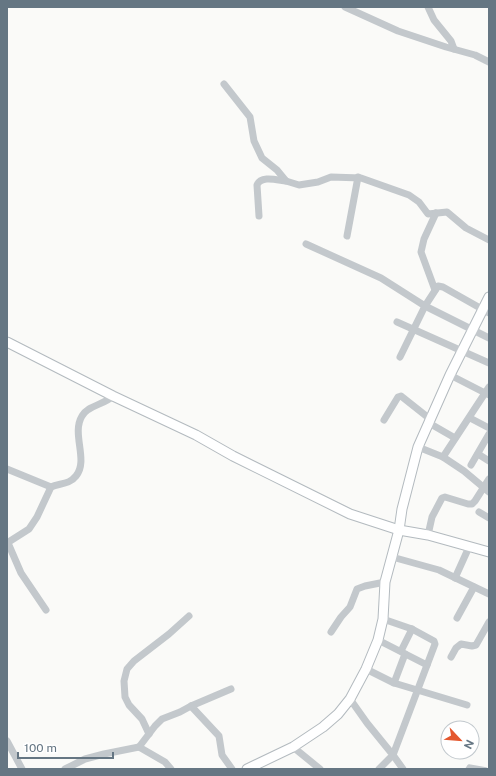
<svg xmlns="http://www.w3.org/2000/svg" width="496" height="776" viewBox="0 0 496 776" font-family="'Public Sans',sans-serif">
<rect width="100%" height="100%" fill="#fafaf8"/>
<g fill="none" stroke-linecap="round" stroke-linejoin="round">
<defs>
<g id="secondary">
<path d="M7,342L113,396L196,435L233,456L350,514L399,530L428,535L489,552"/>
<path d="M247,769L293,747L323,727L338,714L350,699L366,669L378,640L383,619L385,582L399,530L402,509L418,447L450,375L489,297"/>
</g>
</defs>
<use href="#secondary" stroke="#b3babf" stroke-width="11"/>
<path stroke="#c3c8cc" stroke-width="3.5" d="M467,769L469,766L486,769"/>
<g stroke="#c3c8cc" stroke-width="7">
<path d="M345,7L398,31L446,47L475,55L489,62"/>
<path d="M428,7L434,20L451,41L454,49"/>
<path d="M224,84L250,117L254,141L262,158L277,170L286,181L299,185L318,182L331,177L361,178L409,195L419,202L428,214L447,212L466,228L489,240"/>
<path d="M259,216L257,185C261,175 277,180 286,181"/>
<path d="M347,236L358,177"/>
<path d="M306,244L381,278L425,306L489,338"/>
<path d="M435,290L421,252L424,239L436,213"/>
<path d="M397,322L489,363"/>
<path d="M400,357L425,306L438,286L443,287L489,313"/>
<path d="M450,375L489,395"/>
<path d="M470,418L489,428"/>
<path d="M384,420L398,397L401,396L430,419"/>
<path d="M429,423L455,438"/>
<path d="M418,447L443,457L464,471L489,492"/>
<path d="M478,454L489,461"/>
<path d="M443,457L489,387"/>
<path d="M471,465L489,434"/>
<path d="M7,469L51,487"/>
<path d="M479,512L489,518"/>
<path d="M428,535L432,517L442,498L445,497L468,504H472L475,501L489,479"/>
<path d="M7,543L29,529L37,517L51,487C59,483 69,485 76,476C89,460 71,434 82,416C88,405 104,405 113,396"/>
<path d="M8,543L21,573L46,610"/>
<path d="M392,557L439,570L489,594"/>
<path d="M455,578L469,547"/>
<path d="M457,618L474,587"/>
<path d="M383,619L412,629L434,641L435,644L393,755L403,769"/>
<path d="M331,632L341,617L350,607L357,589L365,586L385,582"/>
<path d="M378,640L427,665"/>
<path d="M401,651L412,629"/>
<path d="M451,657L456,648L461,644L472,646L476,645L489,622"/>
<path d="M366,669L394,683L467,705"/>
<path d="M394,683L405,654"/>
<path d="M350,699L367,723L393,755L379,769"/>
<path d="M191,706L219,736L222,755L232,769"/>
<path d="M149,734L142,719L129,705L125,697L124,681L127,669L134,661L169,634L189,616"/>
<path d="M7,741L22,769"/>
<path d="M293,747L320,769"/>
<path d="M65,769L85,759L104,754L139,747"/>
<path d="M171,769L165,762L139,747L155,726L162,719L180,712L191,706L231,689"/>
</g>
<use href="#secondary" stroke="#fff" stroke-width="9"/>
</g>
<rect width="496" height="776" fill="none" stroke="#657683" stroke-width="16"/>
<g transform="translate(460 740) rotate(116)"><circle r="19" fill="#ffffff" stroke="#c1c8cd"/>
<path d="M0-3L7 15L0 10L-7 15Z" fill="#e4572e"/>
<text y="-6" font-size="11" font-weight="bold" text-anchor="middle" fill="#657683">N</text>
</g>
<path d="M18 752v6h95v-6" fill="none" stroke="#657683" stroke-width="2"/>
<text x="24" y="752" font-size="12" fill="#657683" stroke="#ffffff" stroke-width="3" paint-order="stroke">100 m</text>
</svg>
